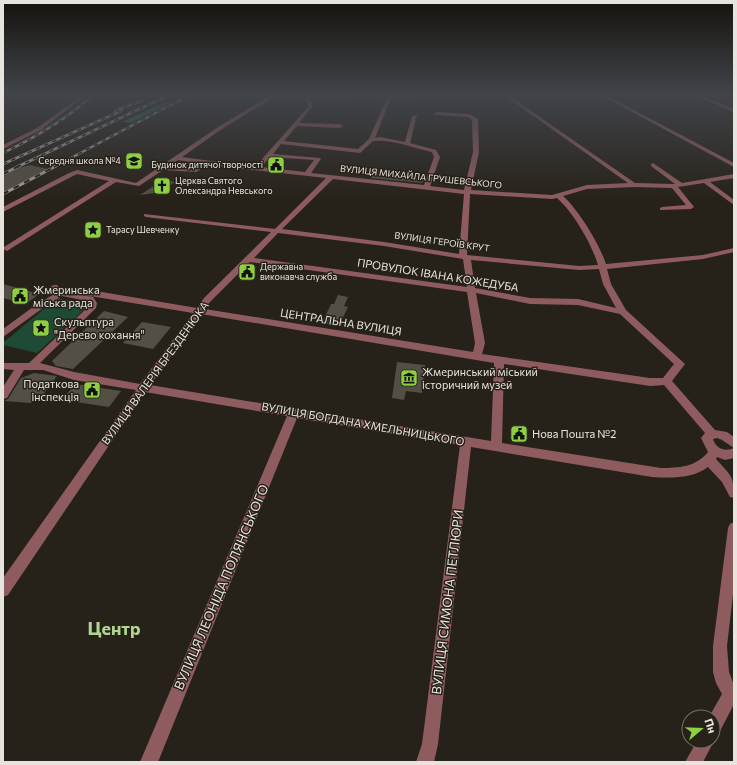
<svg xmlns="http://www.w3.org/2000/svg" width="737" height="765" viewBox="0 0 737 765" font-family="Commissioner,sans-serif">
<rect width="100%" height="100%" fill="#272219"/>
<path fill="#1e4b36" d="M57,298L89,305L37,353L3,345V343Z"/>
<path fill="#296b4c" d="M164,102L170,103L131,123L122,122Z"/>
<g fill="#544f44">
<path d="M30,165L48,169L3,193V175L17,168Z"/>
<path d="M375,170L399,172L426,176L422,183L370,178Z"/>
<path d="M163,180L175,182L161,192L140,195Z"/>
<path d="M3,284L39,294L26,304L3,298Z"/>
<path d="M338,295L348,297L344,306L348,307L339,326L322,323L331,304H334Z"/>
<path d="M104,311L128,317L73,369L56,366L52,361Z"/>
<path d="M142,322L171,327L153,349L123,343Z"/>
<path d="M397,362L425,365L422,393L406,391L404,400L392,398Z"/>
<path d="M34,373L57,376L43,395L37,394L31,403L4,401L8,399L21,378Z"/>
<path d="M75,384L121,391L109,407L62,400Z"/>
</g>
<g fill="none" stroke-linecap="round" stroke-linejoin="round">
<g fill="#8e5c5f" fill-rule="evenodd">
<path d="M85,93H89L41,130L3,149V145L37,128Z"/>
<path d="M274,93L306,97L365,94L388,95L389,93H393L392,95L396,96L465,93L463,94L391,98L375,138L380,137L405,142L412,116L417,115L410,143L436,150L440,157L430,186L464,190L473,152L472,120L468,117L435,115L434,114L437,112L469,114L478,119L479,152L471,190L552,195L587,185L628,183L501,93H505L635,183L675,184L651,166V164L653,163L682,183L734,174V178L710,182L734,200V205L704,183L678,187L694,207L691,209L660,210V208L662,207L686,205L672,188L634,187L587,189L563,196C578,209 600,245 606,264L703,255L734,248V252L703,259L607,269L611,284L626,310L685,364L672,381L715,430L727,432L734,437V458L725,460L717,457L716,459C731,476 734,475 734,498L730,497L722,482L708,467C692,479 671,478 652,477L471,447L438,744L434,762H416L422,744L460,445L297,418L158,762H140L287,416L145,392L8,595L3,597V578L136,390L74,380L43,370H24L7,398L3,399V387L14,370L3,369V363H29L88,307L89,303L87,301L62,296L47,305L3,337V329L33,307L54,294L50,287L54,285H57L61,291L72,287L197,308L204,298L271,232L146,217L144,216V214L275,229L326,178L208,165L196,172L163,170L139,186L116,182L7,251L3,249L4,247L109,181L77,174L5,211L3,212V207L69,173L77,170L136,183L218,127ZM276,96L305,99L309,106L255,167L182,157L222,129ZM365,96L387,98L369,139L358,149L284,141L297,126L340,128L343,126L340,124L299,123L313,106L310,99ZM373,141C391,139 414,148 432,152L434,157L424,185L311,173L321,159L320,158L273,154L281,144L360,153ZM270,157L314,160L305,172L261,167ZM178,160L201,164L195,168L168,167ZM333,179L464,194L459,254L384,242L282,229ZM470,194L552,199L557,198C573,212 592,244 598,265L579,266L467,255ZM278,233L384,246L463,259L467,287L254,258ZM471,260L579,270L599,269L603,284L616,308L578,299L530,298L475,288ZM250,262L467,292L475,343L473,352L205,309L210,302ZM71,293H72L193,313L140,384L74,372L40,363L96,308L97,303L93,297ZM476,293L530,304L578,305L620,314L674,364L663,378H650L482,354L485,343ZM201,314L494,363L491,441L150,385ZM504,364L650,386L664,385L705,433L701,438L708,452C696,467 679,468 661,468L502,443ZM717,438L722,440L734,448C725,452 716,449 713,439Z"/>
<path d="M597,93H602L734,163V167Z"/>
<path d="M689,93H694L734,109V112Z"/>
<path d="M3,100H5L7,101L3,103Z"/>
<path d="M734,522V586L727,646L729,672L734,685V707L733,706L719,733L713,735V717H709L722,694L716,683L713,672V646L728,528L730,524Z"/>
<path d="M713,738L714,741L703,762H685L697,741H713Z"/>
</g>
<defs>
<g id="rail-far1">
<path d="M115,111L143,100"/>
<path d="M3,153C36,137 68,119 95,93"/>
<path d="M3,164L121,111"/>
<path d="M17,167L173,93"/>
<path d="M54,167L193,93"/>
</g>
<g id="rail">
<path d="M3,174L19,166"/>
<path d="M3,194L56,166"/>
</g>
</defs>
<use href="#rail-far1" stroke="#a29e96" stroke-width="2.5"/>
<use href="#rail" stroke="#a29e96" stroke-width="3"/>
<use href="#rail-far1" stroke="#272219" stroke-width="1.5" stroke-dasharray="4.5" stroke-linecap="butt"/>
<use href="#rail" stroke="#272219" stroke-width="2" stroke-dasharray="6" stroke-linecap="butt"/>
</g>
<linearGradient id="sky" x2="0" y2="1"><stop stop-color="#15130e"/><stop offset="0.47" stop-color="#414449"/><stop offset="1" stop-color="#414449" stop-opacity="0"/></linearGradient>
<rect width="737" height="200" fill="url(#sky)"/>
<defs>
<symbol id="school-square" viewBox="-11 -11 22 22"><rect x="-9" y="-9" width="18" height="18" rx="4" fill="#8ece43" stroke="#272219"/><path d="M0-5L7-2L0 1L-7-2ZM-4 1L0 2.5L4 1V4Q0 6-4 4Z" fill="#111"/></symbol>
<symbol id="civic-square" viewBox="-11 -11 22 22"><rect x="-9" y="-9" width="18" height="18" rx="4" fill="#8ece43" stroke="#272219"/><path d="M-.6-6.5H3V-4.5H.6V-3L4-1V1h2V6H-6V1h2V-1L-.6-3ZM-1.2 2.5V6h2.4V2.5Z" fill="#111"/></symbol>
<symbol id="church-square" viewBox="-11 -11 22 22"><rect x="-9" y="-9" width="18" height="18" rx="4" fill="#8ece43" stroke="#272219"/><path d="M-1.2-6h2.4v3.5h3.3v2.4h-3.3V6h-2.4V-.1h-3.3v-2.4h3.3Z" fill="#111"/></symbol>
<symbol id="sight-square" viewBox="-11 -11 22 22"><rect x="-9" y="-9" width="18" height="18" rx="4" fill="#8ece43" stroke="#272219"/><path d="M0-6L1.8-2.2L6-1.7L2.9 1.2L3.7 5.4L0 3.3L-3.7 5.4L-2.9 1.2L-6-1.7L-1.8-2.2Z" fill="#111"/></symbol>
<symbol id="museum-square" viewBox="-11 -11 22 22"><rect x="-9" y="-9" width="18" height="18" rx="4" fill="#8ece43" stroke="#272219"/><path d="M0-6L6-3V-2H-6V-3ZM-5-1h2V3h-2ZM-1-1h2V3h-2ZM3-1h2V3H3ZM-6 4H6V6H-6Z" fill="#111"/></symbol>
</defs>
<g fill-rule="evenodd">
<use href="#school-square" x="124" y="151" width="20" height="20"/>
<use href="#civic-square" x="266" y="155" width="20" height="20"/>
<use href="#church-square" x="152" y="176" width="20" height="20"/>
<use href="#sight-square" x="83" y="220" width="20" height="20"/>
<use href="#civic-square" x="237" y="262" width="20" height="20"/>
<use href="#civic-square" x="10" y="286" width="20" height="20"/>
<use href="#sight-square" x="31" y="318" width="20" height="20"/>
<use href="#museum-square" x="399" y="368" width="20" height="20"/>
<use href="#civic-square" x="82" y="380" width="20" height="20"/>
<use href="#civic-square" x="509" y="424" width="20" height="20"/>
</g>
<g text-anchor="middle" stroke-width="3" stroke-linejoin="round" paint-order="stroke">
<g font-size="9" fill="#e7e4dd" stroke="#272219" text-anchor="start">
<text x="121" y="164" text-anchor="end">Середня школа №4</text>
<text x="263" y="168" text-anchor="end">Будинок дитячої творчості</text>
<text x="175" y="184">Церква Святого<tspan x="175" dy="10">Олександра Невського</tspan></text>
<text x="106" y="233">Тарасу Шевченку</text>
<text x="260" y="270">Державна<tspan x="260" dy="10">виконавча служба</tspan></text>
</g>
<g font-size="9" fill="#e7e4dd" stroke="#272219">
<text transform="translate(421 177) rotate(6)" y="3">ВУЛИЦЯ МИХАЙЛА ГРУШЕВСЬКОГО</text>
<text transform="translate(442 242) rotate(8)" y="3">ВУЛИЦЯ ГЕРОЇВ КРУТ</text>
</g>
<g font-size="11" fill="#e7e4dd" stroke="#272219">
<text transform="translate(438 275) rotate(9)" y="4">ПРОВУЛОК ІВАНА КОЖЕДУБА</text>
<text transform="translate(341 322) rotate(9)" y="4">ЦЕНТРАЛЬНА ВУЛИЦЯ</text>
<text transform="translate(155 373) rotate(-54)" y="4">ВУЛИЦЯ ВАЛЕРІЯ БРЕЗДЕНЮКА</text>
<text transform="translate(363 424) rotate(10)" y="4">ВУЛИЦЯ БОГДАНА ХМЕЛЬНИЦЬКОГО</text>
</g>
<g font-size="11" fill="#e7e4dd" stroke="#272219" text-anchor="start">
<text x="33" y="294">Жмеринська<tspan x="33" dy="13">міська рада</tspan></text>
<text x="54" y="326">Скульптура<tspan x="54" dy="13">"Дерево кохання"</tspan></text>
<text x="422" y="376">Жмеринський міський<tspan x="422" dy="13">історичний музей</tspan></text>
<text x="79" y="388" text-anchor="end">Податкова<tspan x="79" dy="13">інспекція</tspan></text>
<text x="532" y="438">Нова Пошта №2</text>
</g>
<g font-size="13" fill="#e7e4dd" stroke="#272219">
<text transform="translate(221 587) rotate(-67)" y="5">ВУЛИЦЯ ЛЕОНІДА ПОЛЯНСЬКОГО</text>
<text transform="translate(447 602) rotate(-83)" y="5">ВУЛИЦЯ СИМОНА ПЕТЛЮРИ</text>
</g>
<g font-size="18" font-weight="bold" fill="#b0d590" stroke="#272219">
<text x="114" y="635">Центр</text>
</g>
</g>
<rect width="737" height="765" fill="none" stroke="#e7e4dd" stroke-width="8"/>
<g transform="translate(701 729) rotate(71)"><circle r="19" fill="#272219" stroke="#747067"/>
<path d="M0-3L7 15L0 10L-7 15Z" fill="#8ece43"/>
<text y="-6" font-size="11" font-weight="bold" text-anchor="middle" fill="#e7e4dd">Пн</text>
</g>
</svg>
